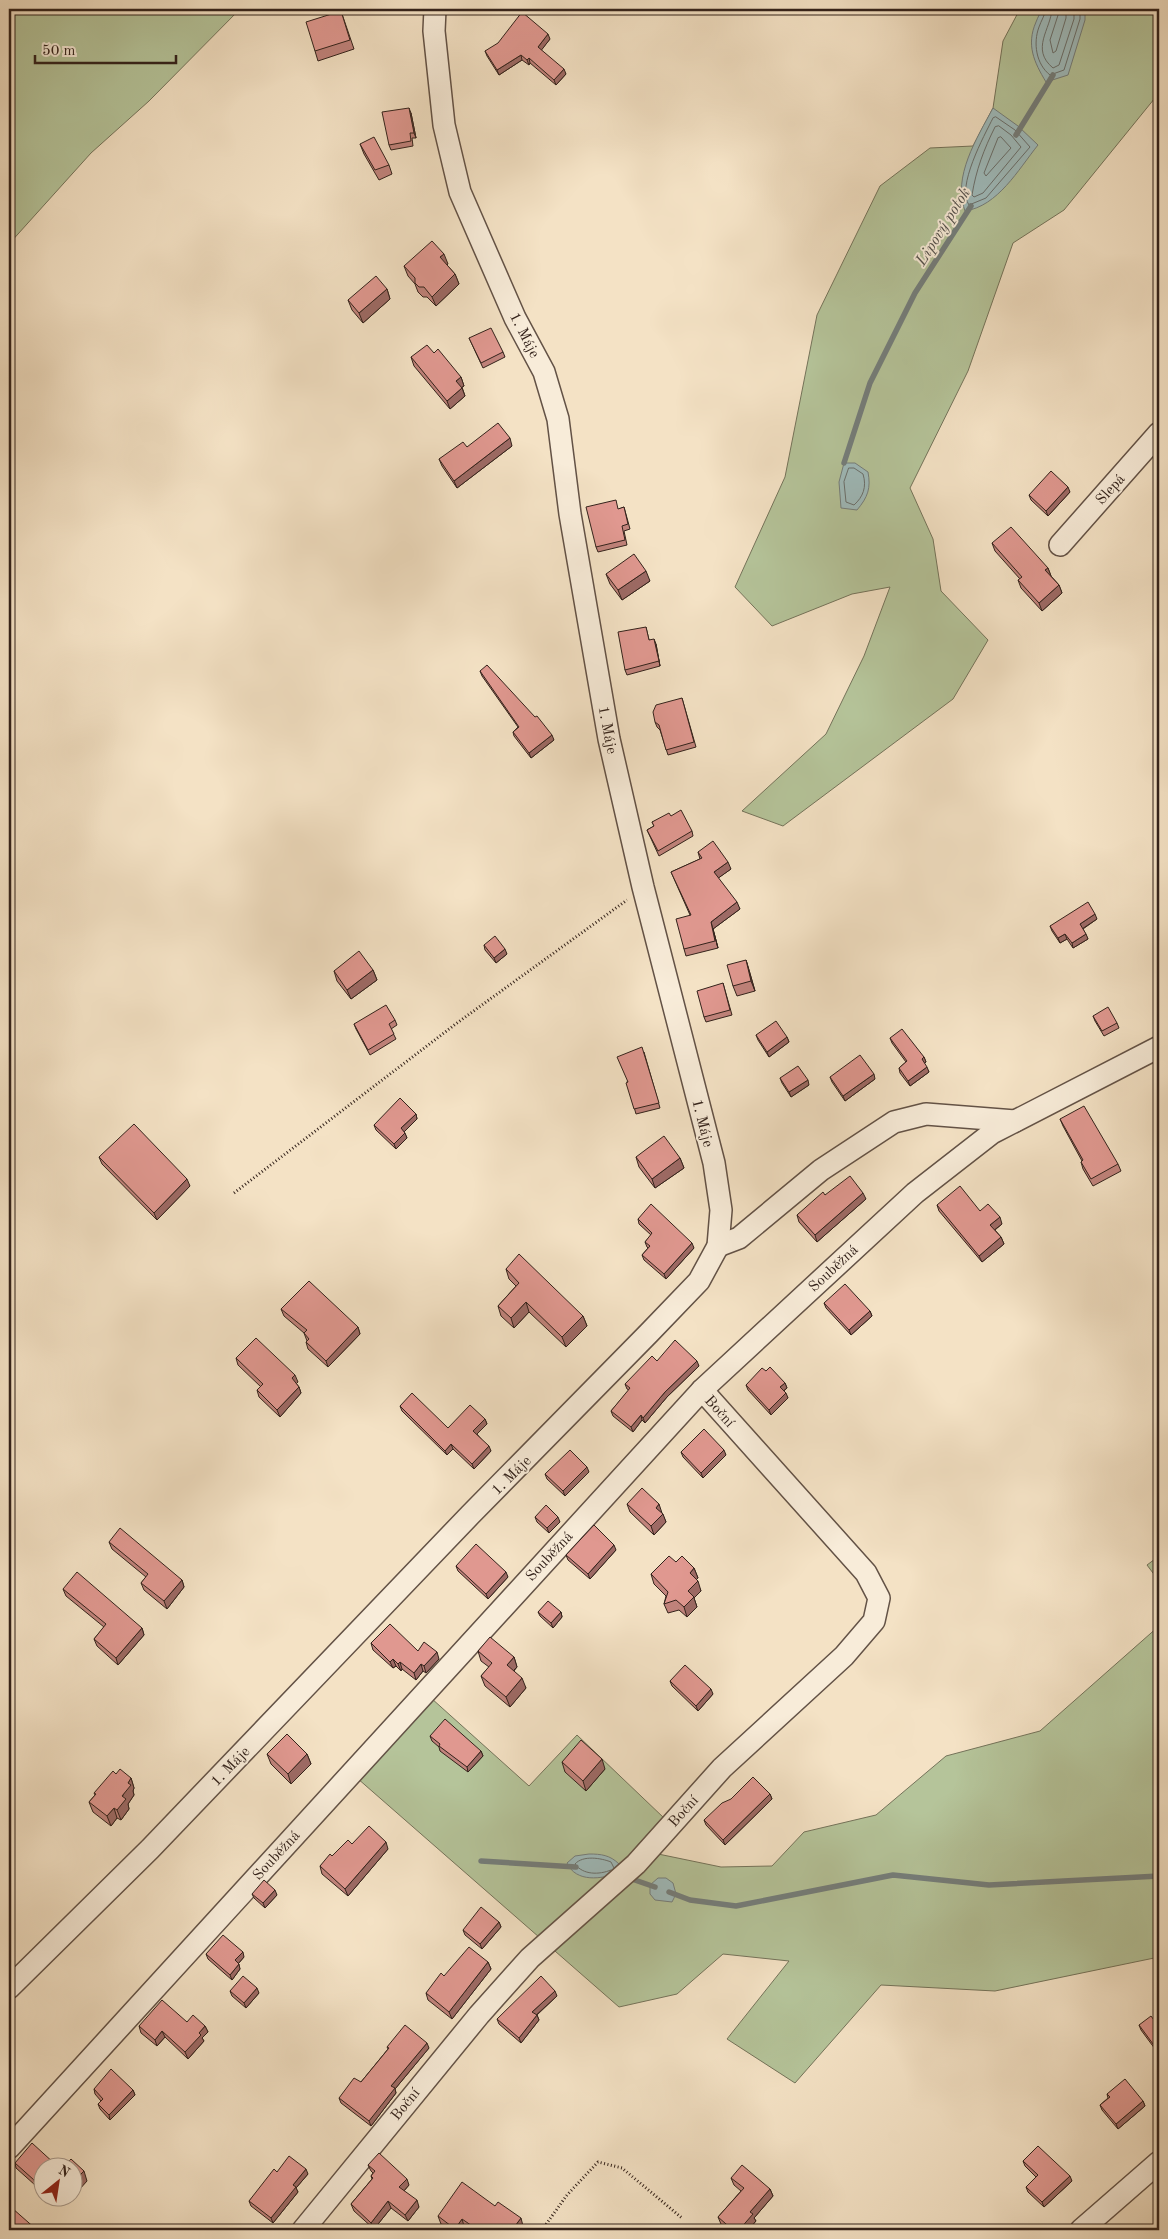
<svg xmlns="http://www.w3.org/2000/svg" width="1168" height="2239" viewBox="0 0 1168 2239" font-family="'Old Standard TT',serif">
<rect width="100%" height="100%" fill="#f4e2c5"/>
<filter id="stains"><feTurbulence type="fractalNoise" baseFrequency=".004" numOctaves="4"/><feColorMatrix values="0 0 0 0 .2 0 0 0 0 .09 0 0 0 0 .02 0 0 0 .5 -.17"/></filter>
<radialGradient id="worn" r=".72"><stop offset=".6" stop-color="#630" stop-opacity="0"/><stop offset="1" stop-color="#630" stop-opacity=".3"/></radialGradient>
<g fill="#b5c49a" stroke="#74735a">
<path d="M9,9H240L149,101L91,153L9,244Z"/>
<path d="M1020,9H1159V93L1064,210L1013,243L968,371L910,488L933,539L941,591L988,640L953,699L783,826L742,811L826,734L864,656L890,587L852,594L772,626L735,587L785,477L817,315L880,186L930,148L973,146L993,108L1003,41Z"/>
<path d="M9,1505L14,1561L9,1564Z"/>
<path d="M1159,1556V1581L1147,1565Z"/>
<path d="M1159,1626V1957L995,1991L881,1985L795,2083L727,2039L789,1961L723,1954L677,1994L619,2007L357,1778L431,1698L529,1786L577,1735L664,1818L634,1849L721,1867L772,1866L804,1832L876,1815L946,1756L1040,1731Z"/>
</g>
<g fill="#9fbcbd" stroke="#747e7c">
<path d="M1044,9H1085V20L1068,75L1046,82C1034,62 1026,45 1036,22C1038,17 1040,12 1044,9Z"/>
<path d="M993,108L1018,126L1038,145C1018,170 998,206 965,211C952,177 977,138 993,108Z"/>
<path d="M844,463H855L868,472C871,488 868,497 857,510L841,508L839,482Z"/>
<path d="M589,1854C601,1854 610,1855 619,1864L618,1873C602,1879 576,1883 567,1863L575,1856Z"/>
<path d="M658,1878H666L673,1883L676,1894L672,1902L655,1900L650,1894V1885Z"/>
</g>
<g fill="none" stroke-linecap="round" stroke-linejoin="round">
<g stroke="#696f6c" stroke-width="1">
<path d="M1046,9C1045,15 1041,21 1039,27C1033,43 1036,64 1050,75L1064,70L1080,19V9"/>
<path d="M1052,9C1051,29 1030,49 1053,68L1059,65L1074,19V9"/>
<path d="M1060,9L1050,40L1053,53L1056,51L1066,18V9"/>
<path d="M996,117L1015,130L1030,147L986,198L969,205C956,187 984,136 993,118Z"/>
<path d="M999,126L1011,135L1021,147L983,193L974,197L972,195C976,170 984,149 995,127Z"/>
<path d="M1001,137L1011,148L986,176L984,173L998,138Z"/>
<path d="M849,468H854L863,474C867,487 863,497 854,505L846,502L844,482Z"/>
<path d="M611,1870C599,1875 583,1875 575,1864C583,1855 601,1858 611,1862L614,1868"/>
</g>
<g stroke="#747e7c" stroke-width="5.5">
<path d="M1016,135L1053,75"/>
<path d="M844,463L870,383L915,293L971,206"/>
<path d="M481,1861L576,1867"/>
<path d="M629,1878L655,1887"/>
<path d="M669,1892L690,1900L736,1906L893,1875L989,1885L1159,1876"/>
</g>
<defs>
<g id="street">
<path d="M1060,545L1159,433"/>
<path d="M718,1246L739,1238L821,1170L894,1122L926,1114L1015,1121"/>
<path d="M9,1988L150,1849L470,1515L649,1333L699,1281L718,1246L721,1210L714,1163L643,887L609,739L570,514L558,419L544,372L515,318L460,192L444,125L434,31L435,9"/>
<path d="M9,2148L702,1390L915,1193L992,1133L1159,1047"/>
<path d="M303,2230L479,2015L530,1958L636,1864L722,1768L844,1656L874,1621L879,1598L866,1573L702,1390"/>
<path d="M1081,2230L1159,2162"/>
</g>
</defs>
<use href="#street" stroke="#635246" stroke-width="24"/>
<g stroke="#33221b" stroke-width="3" stroke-dasharray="1 2.5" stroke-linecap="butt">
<path d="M234,1193L457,1023L627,900"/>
<path d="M542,2230L567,2195L598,2162L622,2168L682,2218"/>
</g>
<use href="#street" stroke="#f8ecd9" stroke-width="21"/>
</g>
<g fill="#c1837c" stroke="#33221b">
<path d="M341,11L354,49L318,61L315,51Z"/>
<path d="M550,39L541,50L566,74L556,85L530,63L529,65L522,60L499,75L487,56L485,51Z"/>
<path d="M411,113L416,138H412L413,146L391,150L389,145Z"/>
<path d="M360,144L389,165L392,174L379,180L364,154Z"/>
<path d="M448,264L447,265L455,274L459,284L436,306L427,297H423L418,292L415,284L408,276L404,266Z"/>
<path d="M387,289L390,299L363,323L352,310L348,300Z"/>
<path d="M469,338L503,352L505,357L483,368Z"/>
<path d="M434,353L461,377L464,386L462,387L465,396L450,409L414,366L411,357Z"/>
<path d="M512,446L457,488L442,466L439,459L467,447Z"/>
<path d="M1070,492L1048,516L1031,500L1029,495Z"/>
<path d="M624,507L630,529L624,531L627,545L598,552L596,547L619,509Z"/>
<path d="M992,543L1048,568L1051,576L1059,585L1062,593L1042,611L1021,588L1018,580L1020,579L995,551Z"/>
<path d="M606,574L650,581L622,600L610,584Z"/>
<path d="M646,627L649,640L656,644L660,666L627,675L625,670Z"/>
<path d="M480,671L554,740L531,758L514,736L513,732L518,727L482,676Z"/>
<path d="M682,698L696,747L668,755L660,730L657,727L655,722Z"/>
<path d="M671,816L692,831L693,836L659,856L647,830L654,826L652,822Z"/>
<path d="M698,852L731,869L718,878L740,909L713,929L718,948L686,956L684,949L690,915L671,872L700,859Z"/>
<path d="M1097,919L1083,929L1088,939L1073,948L1067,939L1060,943L1052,931L1050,926Z"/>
<path d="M484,945L507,954L496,963L485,950Z"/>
<path d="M746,960L749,970L755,991L737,996L733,986Z"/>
<path d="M373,970L377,980L351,999L337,981L334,971Z"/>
<path d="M723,983L732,1015L706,1022L704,1017Z"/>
<path d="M1093,1016L1117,1023L1119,1028L1104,1036L1095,1021Z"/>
<path d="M395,1020L397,1025L391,1029L396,1039L370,1055L356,1029L354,1024Z"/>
<path d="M756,1035L787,1037L789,1042L769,1057L758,1040Z"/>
<path d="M890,1038L924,1057L926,1062L924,1064L929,1072L910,1086L900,1073L899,1068L906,1062L892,1043Z"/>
<path d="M644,1052L660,1108L636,1114L627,1082Z"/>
<path d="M830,1077L875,1079L845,1101L832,1082Z"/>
<path d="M780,1078L809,1085L791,1097L782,1083Z"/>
<path d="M416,1114L417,1119L404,1132L407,1138L396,1149L376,1130L374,1125Z"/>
<path d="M1060,1119L1118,1164L1121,1171L1093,1186L1083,1169L1081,1162L1082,1161L1063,1126Z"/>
<path d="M99,1157L190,1186L157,1220L102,1164Z"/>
<path d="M636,1157L680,1158L684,1168L655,1188L639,1167Z"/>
<path d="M825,1195L866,1199L817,1242L799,1222L797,1215Z"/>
<path d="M937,1205L980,1211L1002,1224L995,1230L1001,1237L1004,1244L982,1262L939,1211Z"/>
<path d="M638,1219L694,1248L666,1279L644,1260L642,1255L648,1248L647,1247L645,1242L651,1235L639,1224Z"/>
<path d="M506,1269L583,1316L587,1326L566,1347L529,1312L514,1328L501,1316L498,1306L516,1286L509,1279Z"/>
<path d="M824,1303L870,1311L872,1316L851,1335L826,1308Z"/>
<path d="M281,1309L358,1327L360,1334L328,1367L308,1349L306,1342L307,1341L304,1333L284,1316Z"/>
<path d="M236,1358L298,1382L296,1383L299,1387L301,1393L280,1417L259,1397L257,1390L261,1387L238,1365Z"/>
<path d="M657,1361L699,1366L667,1397L645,1423L642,1420L633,1432L613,1416L611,1411L629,1390L627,1389L625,1384Z"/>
<path d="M766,1371L785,1383L787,1388L784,1391L788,1398L771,1415L748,1390L746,1385Z"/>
<path d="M400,1406L448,1428L485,1419L487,1424L477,1434L491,1451L474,1469L453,1449L447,1455L402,1411Z"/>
<path d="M681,1452L726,1455L703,1478L683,1457Z"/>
<path d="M589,1472L565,1496L547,1479L545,1474Z"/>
<path d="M627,1504L662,1513L666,1522L654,1535L630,1512Z"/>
<path d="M535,1517L560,1522L549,1533L537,1522Z"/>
<path d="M109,1542L182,1580L184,1587L167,1609L144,1590L141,1583L146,1577L112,1549Z"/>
<path d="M616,1550L590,1579L568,1560L566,1555Z"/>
<path d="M676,1562L694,1568L698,1578L696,1580L701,1591L694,1598L697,1607L687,1617L679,1610L668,1613L664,1604L666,1596L654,1584L651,1574Z"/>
<path d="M456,1566L508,1577L488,1599L458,1571Z"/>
<path d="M63,1589L142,1628L144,1635L118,1665L97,1646L94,1639L104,1627L66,1596Z"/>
<path d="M538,1612H561L562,1617L553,1628L540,1616Z"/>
<path d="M371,1643L418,1651L439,1659L426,1673L423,1671L416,1680L402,1669L401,1671L396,1666L393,1668L373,1650Z"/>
<path d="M478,1651L514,1657L517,1667L514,1671L526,1688L510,1707L485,1686L481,1676L489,1667L481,1661Z"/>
<path d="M670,1681L713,1694L698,1711L672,1686Z"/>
<path d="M430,1736L481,1751L483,1756L468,1772L440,1751L439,1747L432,1741Z"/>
<path d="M267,1754H307L311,1764L291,1784L271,1764Z"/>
<path d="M562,1762L605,1769L586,1791L565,1772Z"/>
<path d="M116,1774L131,1778L134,1788L133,1791L134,1795L128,1804L129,1809L121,1820L117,1818L111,1826L93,1812L89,1802L95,1795L94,1793Z"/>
<path d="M770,1794L772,1799L725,1845L706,1825L704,1820Z"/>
<path d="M352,1844L388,1849L348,1896L322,1874L320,1866L332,1856Z"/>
<path d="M252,1894L277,1895L265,1908L254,1898Z"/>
<path d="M499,1922L501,1927L482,1949L465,1935L463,1930Z"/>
<path d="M206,1954L244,1957L238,1964L240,1969L232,1980L208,1959Z"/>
<path d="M488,1962L491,1969L452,2019L428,2000L426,1993L444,1976Z"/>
<path d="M230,1991L259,1993L246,2008L232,1996Z"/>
<path d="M557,1996L537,2015L539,2020L521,2043L499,2024L497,2019Z"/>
<path d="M187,2022L205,2026L208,2032L202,2038L204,2041L188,2059L165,2037L157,2046L141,2033L139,2026Z"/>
<path d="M1139,2025L1159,2027V2052L1158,2053L1141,2030Z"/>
<path d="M387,2047L429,2048L395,2089L396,2093L371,2126L341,2103L339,2098L361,2082L388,2049Z"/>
<path d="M94,2089L133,2090L135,2095L110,2120L100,2109L98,2104L101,2101L95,2094Z"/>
<path d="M1107,2094L1143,2101L1145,2106L1118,2129L1102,2110L1100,2105L1108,2098Z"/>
<path d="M1023,2161L1072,2181L1044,2207L1028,2192L1026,2187L1036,2177L1025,2166Z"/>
<path d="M15,2163L55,2164V2166H42V2179V2178L35,2185L16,2168Z"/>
<path d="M368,2165L409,2185L404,2191L419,2207L408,2221L391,2208L374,2229L354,2211L351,2204L372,2179L371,2176L373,2173L371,2171Z"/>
<path d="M277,2172L308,2174L296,2188L298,2192L273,2223L251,2206L249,2201Z"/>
<path d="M731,2178L770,2189L773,2196L754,2218L756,2221L748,2230H727L721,2224L718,2217L741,2191L734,2185Z"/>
<path d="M438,2216L523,2226L520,2230H470L464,2226L462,2230H450L441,2224Z"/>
</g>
<g fill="#9d6a65" stroke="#33221b">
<path d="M548,34L550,39L540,52L538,47Z"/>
<path d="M521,55L522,60L499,75L497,70Z"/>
<path d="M529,58L530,63L529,65L527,60Z"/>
<path d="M564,69L566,74L556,85L554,80Z"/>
<path d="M409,108L411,113L416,138L414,133Z"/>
<path d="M444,254L448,264L444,267L440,257Z"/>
<path d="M455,274L459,284L436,306L432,297Z"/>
<path d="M387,289L390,299L363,323L359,313Z"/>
<path d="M461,377L464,386L459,389L456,381Z"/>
<path d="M462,388L465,396L450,409L447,401Z"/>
<path d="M510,438L512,446L457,488L454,481Z"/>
<path d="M1068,487L1070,492L1048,516L1046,511Z"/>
<path d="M1048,568L1051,576L1048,578L1045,570Z"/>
<path d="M646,571L650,581L622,600L618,590Z"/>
<path d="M1059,585L1062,593L1042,611L1039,603Z"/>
<path d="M654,639L656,644L660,666L659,661Z"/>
<path d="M552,735L554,740L531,758L529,753Z"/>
<path d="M728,862L731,869L717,879L714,872Z"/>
<path d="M737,902L740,909L713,929L718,948L711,922Z"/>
<path d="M1095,914L1097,919L1082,929L1080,924Z"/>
<path d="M1065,934L1067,939L1060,943L1058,938Z"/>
<path d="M1086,934L1088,939L1073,948L1072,943Z"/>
<path d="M505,949L507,954L496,963L494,958Z"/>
<path d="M746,960L749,970L755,991L751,981Z"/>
<path d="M373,970L377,980L351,999L347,990Z"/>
<path d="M787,1037L789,1042L769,1057L767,1052Z"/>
<path d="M924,1057L926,1062L923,1064L922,1059Z"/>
<path d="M927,1067L929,1072L910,1086L908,1081Z"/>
<path d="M874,1074L875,1079L845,1101L843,1096Z"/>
<path d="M808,1080L809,1085L791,1097L789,1092Z"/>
<path d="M416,1114L417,1119L403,1133L401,1128Z"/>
<path d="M405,1133L407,1138L396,1149L394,1144Z"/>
<path d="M680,1158L684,1168L655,1188L652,1179Z"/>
<path d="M187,1179L190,1186L157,1220L154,1213Z"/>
<path d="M863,1193L866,1199L817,1242L815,1235Z"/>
<path d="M1000,1217L1002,1224L993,1231L990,1225Z"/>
<path d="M1001,1237L1004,1244L982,1262L979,1256Z"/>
<path d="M692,1243L694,1248L666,1279L664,1274Z"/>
<path d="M526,1302L529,1312L514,1328L511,1318Z"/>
<path d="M870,1311L872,1316L851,1335L849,1330Z"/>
<path d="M583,1316L587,1326L566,1347L562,1337Z"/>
<path d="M358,1327L360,1334L328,1367L326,1361Z"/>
<path d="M697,1361L699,1366L667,1397L645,1423L643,1418L665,1392Z"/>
<path d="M295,1375L298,1382L295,1385L292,1378Z"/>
<path d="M785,1383L787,1388L782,1392L780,1387Z"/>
<path d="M299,1387L301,1393L280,1417L277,1410Z"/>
<path d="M786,1393L788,1398L771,1415L769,1410Z"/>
<path d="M641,1415L642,1420L633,1432L631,1427Z"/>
<path d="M485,1419L487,1424L475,1436L473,1431Z"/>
<path d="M451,1444L453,1449L447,1455L445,1451Z"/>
<path d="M489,1446L491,1451L474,1469L472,1464Z"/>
<path d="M724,1450L726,1455L703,1478L701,1473Z"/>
<path d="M587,1467L589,1472L565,1496L563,1491Z"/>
<path d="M659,1504L662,1513L659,1516L656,1508Z"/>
<path d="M663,1514L666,1522L654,1535L651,1526Z"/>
<path d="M558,1517L560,1522L549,1533L547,1528Z"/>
<path d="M614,1545L616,1550L590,1579L588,1574Z"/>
<path d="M694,1568L698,1578L693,1583L690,1573Z"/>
<path d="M506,1572L508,1577L488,1599L486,1594Z"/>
<path d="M182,1580L184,1587L167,1609L164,1601Z"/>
<path d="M698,1581L701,1591L694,1598L697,1607L687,1617L684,1607L688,1591Z"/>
<path d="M561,1612L562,1617L553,1628L551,1623Z"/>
<path d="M142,1628L144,1635L118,1665L116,1658Z"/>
<path d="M437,1652L439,1659L426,1673L424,1666Z"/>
<path d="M514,1657L517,1667L510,1674L507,1665Z"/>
<path d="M393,1659L396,1666L393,1668L390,1662Z"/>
<path d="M400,1662L402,1669L401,1671L398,1664Z"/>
<path d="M421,1664L423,1671L416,1680L414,1673Z"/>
<path d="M522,1678L526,1688L510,1707L506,1697Z"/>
<path d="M711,1689L713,1694L698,1711L696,1706Z"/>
<path d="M481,1751L483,1756L468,1772L467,1767Z"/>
<path d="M307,1754L311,1764L291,1784L288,1774Z"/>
<path d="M602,1759L605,1769L586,1791L583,1781Z"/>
<path d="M131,1778L134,1788L133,1791L134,1795L128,1804L129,1809L121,1820L117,1810L128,1783Z"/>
<path d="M770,1794L772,1799L725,1845L723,1840Z"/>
<path d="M114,1808L117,1818L111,1826L107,1816Z"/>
<path d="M386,1842L388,1849L348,1896L345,1889Z"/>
<path d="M275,1890L277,1895L265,1908L263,1903Z"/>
<path d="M499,1922L501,1927L482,1949L480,1944Z"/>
<path d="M243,1952L244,1957L237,1965L235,1960Z"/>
<path d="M488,1962L491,1969L452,2019L449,2012Z"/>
<path d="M239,1964L240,1969L232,1980L230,1975Z"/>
<path d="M257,1988L259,1993L246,2008L244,2003Z"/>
<path d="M555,1991L557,1996L534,2017L532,2012Z"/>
<path d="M537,2015L539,2020L521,2043L519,2038Z"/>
<path d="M205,2026L208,2032L202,2038L204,2041L188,2059L185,2052L199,2033Z"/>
<path d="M162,2031L165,2037L157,2046L155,2040Z"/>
<path d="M427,2043L429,2048L395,2089L396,2093L371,2126L369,2121L391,2086Z"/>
<path d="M1159,2046V2052L1158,2053L1156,2048Z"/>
<path d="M133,2090L135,2095L110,2120L109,2115Z"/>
<path d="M1143,2101L1145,2106L1118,2129L1116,2124Z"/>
<path d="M306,2169L308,2174L296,2188L298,2192L273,2223L271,2218L293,2185Z"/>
<path d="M84,2171L87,2181L70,2200L68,2196H72V2183Z"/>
<path d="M40,2173L42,2178L35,2185L34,2180Z"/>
<path d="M1070,2176L1072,2181L1044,2207L1042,2202Z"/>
<path d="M407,2179L409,2185L402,2193L399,2187Z"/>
<path d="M770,2189L773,2196L754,2218L756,2221L748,2230H739L750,2212Z"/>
<path d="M417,2200L419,2207L408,2221L405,2215Z"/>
<path d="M388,2201L391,2208L374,2229L371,2223Z"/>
<path d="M521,2218L523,2226L520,2230H512Z"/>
<path d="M462,2219L464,2226L462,2230H456L455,2229Z"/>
</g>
<g fill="#e09890" stroke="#33221b">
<path d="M341,11L350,40L315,51L306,22Z"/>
<path d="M522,12L548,34L538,47L564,69L554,80L529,58L527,60L521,55L497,70L485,51L498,43Z"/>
<path d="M409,108L414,133H410L411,141L389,145L382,112Z"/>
<path d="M374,137L389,165L375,170L360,144Z"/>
<path d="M432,241L444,254L440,257L455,274L432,297L424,287H419L415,283V278L404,266Z"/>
<path d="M376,276L387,289L359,313L348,300Z"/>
<path d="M491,328L503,352L481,363L469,338Z"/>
<path d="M427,345L434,353L438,349L461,377L456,381L462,388L447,401L411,357Z"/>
<path d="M498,423L510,438L454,481L439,459L463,442L467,447Z"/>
<path d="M1051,471L1068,487L1046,511L1029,495Z"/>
<path d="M616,500L618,509L624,507L628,524L622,526L625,540L596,547L586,507Z"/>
<path d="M1011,527L1048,568L1045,570L1059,585L1039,603L1018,580L1022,577L992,543Z"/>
<path d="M634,554L646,571L618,590L606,574Z"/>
<path d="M646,627L649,640L654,639L659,661L625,670L618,632Z"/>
<path d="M487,665L535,717L537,716L552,735L529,753L513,732L519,727L480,671Z"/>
<path d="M682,698L694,742L666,750L659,725L655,722L653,712L656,705Z"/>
<path d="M681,810L692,831L658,851L647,830L654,826L652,822L669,813L671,816Z"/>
<path d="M713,841L728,862L714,872L737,902L711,922L715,941L684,949L676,919L691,915L671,872L702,858L698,852Z"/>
<path d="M1088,902L1095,914L1080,924L1086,934L1072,943L1065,934L1058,938L1050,926Z"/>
<path d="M495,936L505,949L494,958L484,945Z"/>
<path d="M359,951L373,970L347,990L334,971Z"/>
<path d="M746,960L751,981L733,986L727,965Z"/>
<path d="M723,983L730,1010L704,1017L697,991Z"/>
<path d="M386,1005L395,1020L389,1024L394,1034L368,1050L354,1024Z"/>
<path d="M1108,1007L1117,1023L1102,1031L1093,1016Z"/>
<path d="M776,1021L787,1037L767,1052L756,1035Z"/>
<path d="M902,1029L924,1057L922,1059L927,1067L908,1081L899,1068L907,1061L890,1038Z"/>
<path d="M642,1047L659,1103L634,1109L626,1083L628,1082L617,1057Z"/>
<path d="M860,1055L874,1074L843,1096L830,1077Z"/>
<path d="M798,1066L808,1080L789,1092L780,1078Z"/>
<path d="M400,1098L416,1114L401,1128L405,1133L394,1144L374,1125Z"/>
<path d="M1084,1106L1118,1164L1091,1179L1081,1162L1083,1160L1060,1119Z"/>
<path d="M134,1124L187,1179L154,1213L99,1157Z"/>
<path d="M664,1136L680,1158L652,1179L636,1157Z"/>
<path d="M850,1176L863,1193L815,1235L797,1215L823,1192L825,1195Z"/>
<path d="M960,1186L980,1211L988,1204L1000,1217L990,1225L1001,1237L979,1256L937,1205Z"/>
<path d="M651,1204L692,1243L664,1274L642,1255L650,1246L645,1242L652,1233L638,1219Z"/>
<path d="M519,1254L583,1316L562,1337L526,1302L511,1318L498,1306L519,1283L506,1269Z"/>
<path d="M309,1281L358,1327L326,1361L306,1342L309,1339L304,1333L307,1330L281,1309Z"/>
<path d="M845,1284L870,1311L849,1330L824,1303Z"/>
<path d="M256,1338L295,1375L292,1378L299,1387L277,1410L257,1390L263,1384L236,1358Z"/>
<path d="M675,1340L697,1361L665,1392L643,1418L641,1415L631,1427L611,1411L630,1388L625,1384L652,1356L657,1361Z"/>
<path d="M770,1367L785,1383L780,1387L786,1393L769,1410L746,1385L762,1368L766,1371Z"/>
<path d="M412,1393L448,1428L470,1405L485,1419L473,1431L489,1446L472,1464L451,1444L445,1451L400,1406Z"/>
<path d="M704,1429L724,1450L701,1473L681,1452Z"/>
<path d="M570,1450L587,1467L563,1491L545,1474Z"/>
<path d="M642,1488L659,1504L656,1508L663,1514L651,1526L627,1504Z"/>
<path d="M546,1505L558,1517L547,1528L535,1517Z"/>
<path d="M594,1525L614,1545L588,1574L566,1555Z"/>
<path d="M120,1528L182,1580L164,1601L141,1583L148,1574L109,1542Z"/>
<path d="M476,1544L506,1572L486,1594L456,1566Z"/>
<path d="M669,1556L676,1562L682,1556L694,1568L690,1573L698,1581L688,1591L694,1597L684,1607L676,1600L664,1604L668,1592L651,1574Z"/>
<path d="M77,1572L142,1628L116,1658L94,1639L106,1624L63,1589Z"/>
<path d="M548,1601L561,1612L551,1623L538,1612Z"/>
<path d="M390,1624L418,1651L424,1642L437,1652L424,1666L421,1664L414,1673L400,1662L398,1664L393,1659L390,1662L371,1643Z"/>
<path d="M490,1637L514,1657L507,1665L522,1678L506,1697L481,1676L492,1663L478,1651Z"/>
<path d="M685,1665L711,1689L696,1706L670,1681Z"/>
<path d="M445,1719L481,1751L467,1767L439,1746L440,1744L430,1736Z"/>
<path d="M287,1734L307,1754L288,1774L267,1754Z"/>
<path d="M581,1740L602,1759L583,1781L562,1762Z"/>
<path d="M120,1769L131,1778L128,1783L131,1785L122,1796L126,1799L117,1810L114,1808L107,1816L89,1802L96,1794L94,1793L113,1771L116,1774Z"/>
<path d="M753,1777L770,1794L723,1840L704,1820L722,1803L731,1799Z"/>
<path d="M369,1826L386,1842L345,1889L320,1866L330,1854L332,1856L348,1840L352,1844Z"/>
<path d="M264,1880L275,1890L263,1903L252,1894Z"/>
<path d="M481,1907L499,1922L480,1944L463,1930Z"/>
<path d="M223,1935L243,1952L235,1960L239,1964L230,1975L206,1954Z"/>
<path d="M469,1947L488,1962L449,2012L426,1993L441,1973L444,1976Z"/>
<path d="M243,1976L257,1988L244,2003L230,1991Z"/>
<path d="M541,1976L555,1991L532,2012L537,2015L519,2038L497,2019Z"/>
<path d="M162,2000L187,2022L193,2015L205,2026L199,2033L201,2035L185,2052L162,2031L155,2040L139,2026Z"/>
<path d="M1151,2016L1159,2027V2046L1156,2048L1139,2025Z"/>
<path d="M405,2025L427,2043L391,2086L395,2088L369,2121L339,2098L354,2078L361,2082L389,2048L387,2047Z"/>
<path d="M111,2069L133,2090L109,2115L98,2104L103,2099L94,2089Z"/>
<path d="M1125,2079L1143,2101L1116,2124L1100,2105L1110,2097L1107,2094Z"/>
<path d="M32,2143L55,2164L53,2166H42V2176L40,2173L34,2180L15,2163Z"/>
<path d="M1038,2146L1070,2176L1042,2202L1026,2187L1038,2175L1023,2161Z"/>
<path d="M379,2153L407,2179L399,2187L417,2200L405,2215L388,2201L371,2223L351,2204L373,2178L371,2176L375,2171L368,2165Z"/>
<path d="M289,2156L306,2169L293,2185L296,2187L271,2218L249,2201L274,2169L277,2172Z"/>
<path d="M71,2159L84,2171L72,2183V2166H64Z"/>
<path d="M742,2165L770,2189L750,2212L753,2214L739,2230H733L718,2217L744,2188L731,2178Z"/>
<path d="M462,2182L495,2206L498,2202L521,2218L512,2230H478L462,2219L455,2229L438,2216Z"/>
<path d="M12,2208L37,2230H9V2212Z"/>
<path d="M220,2225L226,2230H215Z"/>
</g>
<g text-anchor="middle" stroke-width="4" stroke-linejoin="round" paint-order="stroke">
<g font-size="15" fill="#33221b" stroke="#f8ecd9">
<text transform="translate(525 335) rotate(63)" y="5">1. Máje</text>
<text transform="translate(1110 489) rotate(-48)" y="5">Slepá</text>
<text transform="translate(608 730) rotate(79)" y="5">1. Máje</text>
<text transform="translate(703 1123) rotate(76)" y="5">1. Máje</text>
<text transform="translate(833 1268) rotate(-43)" y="5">Souběžná</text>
<text transform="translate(720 1411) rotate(48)" y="5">Boční</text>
<text transform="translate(511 1475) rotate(-45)" y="5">1. Máje</text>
<text transform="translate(549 1556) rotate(-47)" y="5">Souběžná</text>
<text transform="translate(230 1766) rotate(-46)" y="5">1. Máje</text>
<text transform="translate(683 1811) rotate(-48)" y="5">Boční</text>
<text transform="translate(276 1855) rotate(-47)" y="5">Souběžná</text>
<text transform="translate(405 2104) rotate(-51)" y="5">Boční</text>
</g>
<g font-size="16" font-style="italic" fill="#53504c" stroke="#f8ecd9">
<text transform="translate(942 226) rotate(-58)" y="6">Lipový potok</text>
</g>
</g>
<rect width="1168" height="2239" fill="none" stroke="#f4e2c5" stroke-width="30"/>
<rect x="10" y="10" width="1148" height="2219" fill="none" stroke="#33221b" stroke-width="2.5"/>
<rect x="15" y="15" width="1138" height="2209" fill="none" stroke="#33221b"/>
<g transform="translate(58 2182) rotate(30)"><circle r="24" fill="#f8ecd9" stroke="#a99b8d"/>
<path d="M0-4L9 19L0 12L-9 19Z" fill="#8f2418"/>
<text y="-8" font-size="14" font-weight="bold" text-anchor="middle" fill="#33221b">N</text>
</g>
<path d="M35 55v8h141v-8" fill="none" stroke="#33221b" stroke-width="2.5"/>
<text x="42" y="55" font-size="15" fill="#33221b" stroke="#f8ecd9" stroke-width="4" paint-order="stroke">50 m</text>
<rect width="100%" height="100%" filter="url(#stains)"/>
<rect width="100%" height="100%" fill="url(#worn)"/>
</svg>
